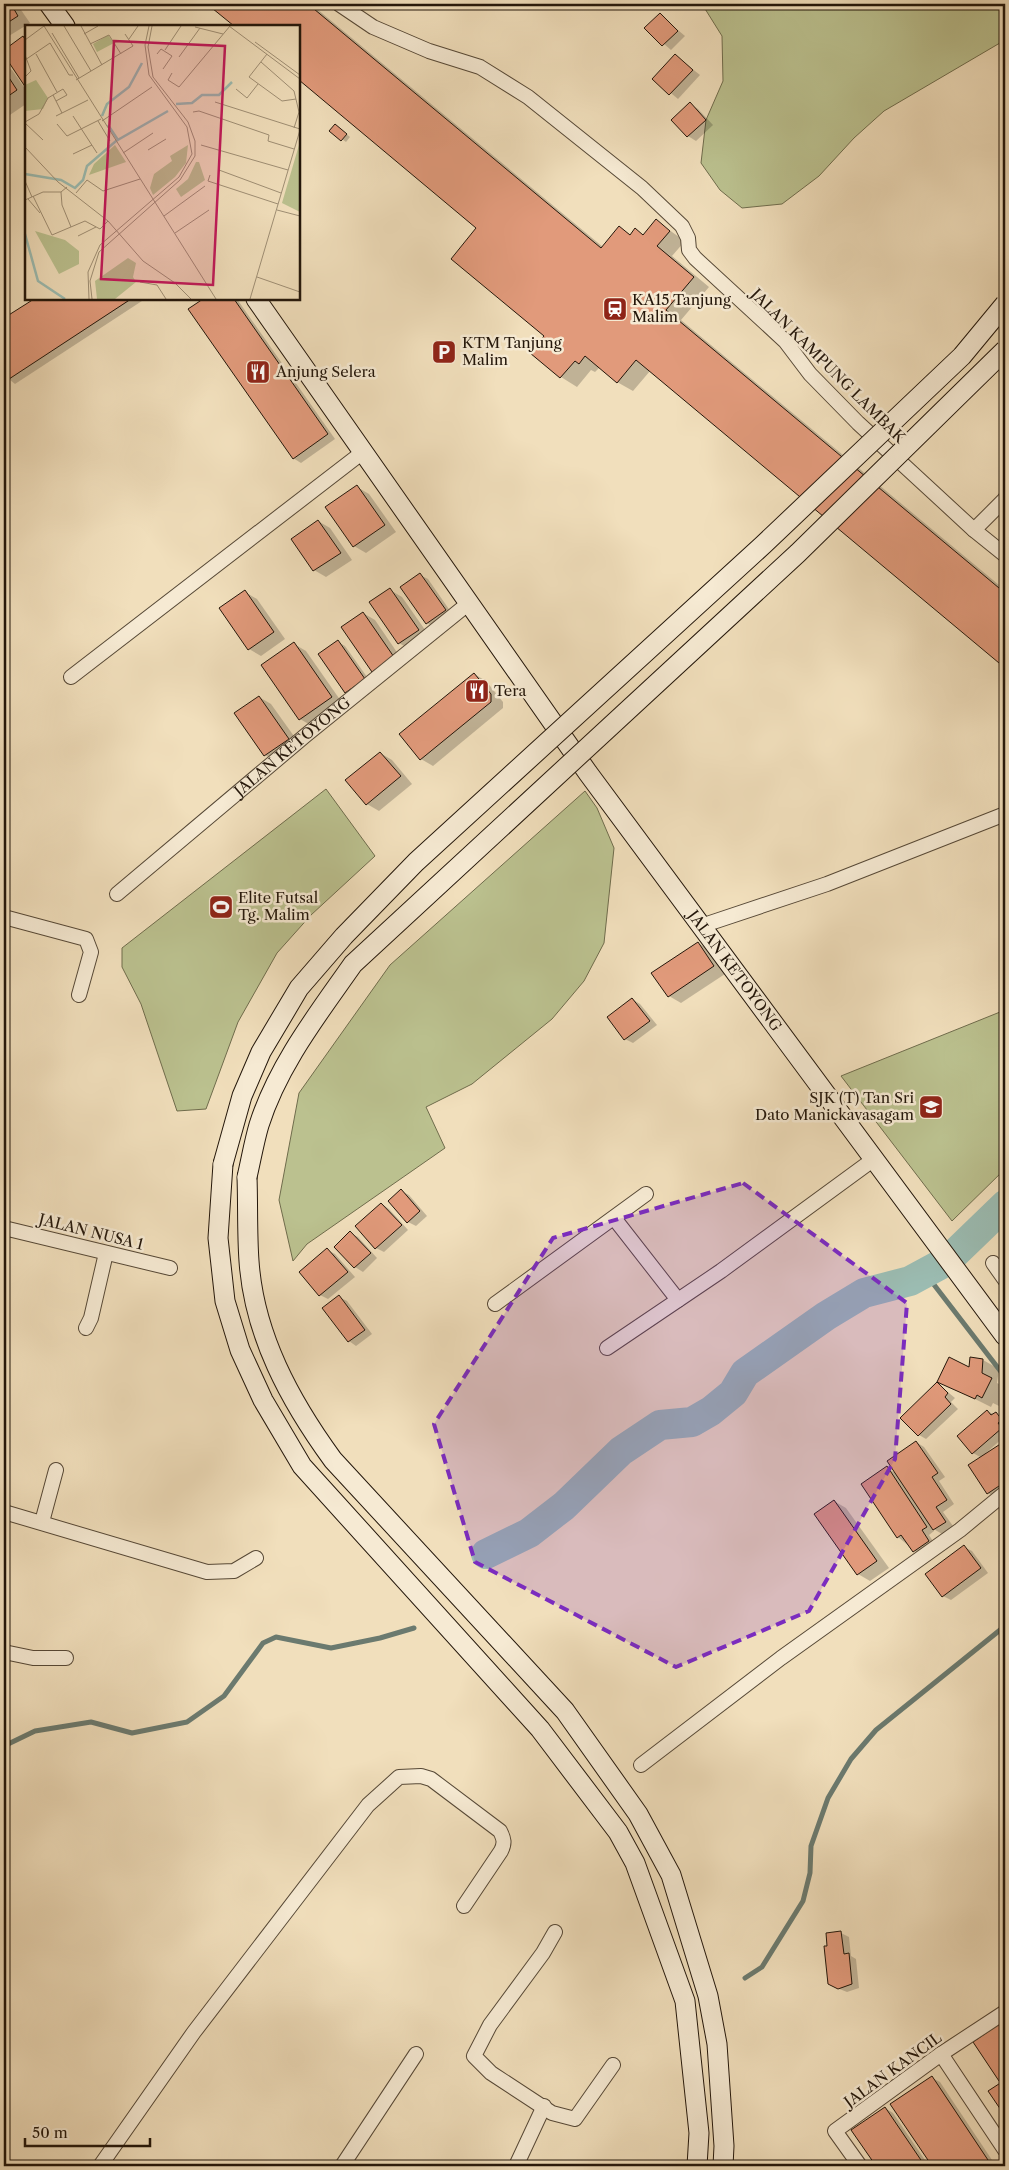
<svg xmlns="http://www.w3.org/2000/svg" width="1009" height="2170" viewBox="0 0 1009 2170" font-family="'Libre Caslon Text',serif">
<rect width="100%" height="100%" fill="#f1dfbc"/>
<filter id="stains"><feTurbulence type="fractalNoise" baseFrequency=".004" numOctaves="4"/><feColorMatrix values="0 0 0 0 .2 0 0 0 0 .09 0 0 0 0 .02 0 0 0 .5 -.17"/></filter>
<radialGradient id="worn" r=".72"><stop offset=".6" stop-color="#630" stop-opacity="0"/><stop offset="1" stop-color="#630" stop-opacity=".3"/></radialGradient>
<g fill="#bbc18f" stroke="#6f6c4c">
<path d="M702,4H1005V40L884,111L854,138L819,176L782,204L742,208L720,190L701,163L706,120L723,81L722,36Z"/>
<path d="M326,789L375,856L311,915L277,953L238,1022L206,1109L177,1111L141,1004L122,967V948Z"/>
<path d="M585,791L597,808L614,848L604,943L584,981L552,1019L472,1084L426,1107L445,1148L307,1244L293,1261L279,1200L299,1093L390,965Z"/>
<path d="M1005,1010V1169L952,1221L841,1076Z"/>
</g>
<g fill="#0003">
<path d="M4,4H17L30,23L4,39Z"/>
<path d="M209,4H311L603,247L619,228L631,235L635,230L644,235L656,221L685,241L672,256L709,287L681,320L1005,590V667L650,371L633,391L617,382L600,367L595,372L591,370L577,387L561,377L531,352L545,336L478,228L299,79V26H236Z"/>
<path d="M660,15L685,36L671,50L646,28Z"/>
<path d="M23,38L26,40V85L4,53Z"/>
<path d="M676,56L700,75L678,99L654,79Z"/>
<path d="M4,65L12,70L26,90V104L4,119Z"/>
<path d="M690,104L698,109L713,125L696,141L688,136L673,120Z"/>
<path d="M338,127L350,137L346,142L331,131Z"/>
<path d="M36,299H145L15,384L4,375V320Z"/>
<path d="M206,299H237L335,439L301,463L293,458L190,310Z"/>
<path d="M357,487L369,494L396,532L366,553L354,546Z"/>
<path d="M318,521L330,528L352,560L326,577L314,570L293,539Z"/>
<path d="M420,575L428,579L453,615L434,627L427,623Z"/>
<path d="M390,590L402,597L430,637L411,650L399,643Z"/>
<path d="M245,592L257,599L285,639L261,656L249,649Z"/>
<path d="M363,613L375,620L405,664L385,678L373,671Z"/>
<path d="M338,642L345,646L372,684L354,697L346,692Z"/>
<path d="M294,644L306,651L343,704L312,726L300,719Z"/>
<path d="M474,674L486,681L503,702V708L433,766L421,759Z"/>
<path d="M259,697L271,704L301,746L277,762L265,755Z"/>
<path d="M380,753L392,760L412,784L379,811L367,804Z"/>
<path d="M698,943L710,950L725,974L681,1003L669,996Z"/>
<path d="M632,999L640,1004L657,1025L633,1043L625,1039Z"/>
<path d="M401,1191L409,1195L427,1216L416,1226L408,1222Z"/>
<path d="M382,1204L389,1209L408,1230L384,1252L376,1248Z"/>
<path d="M350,1233L358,1237L377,1258L363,1272L355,1267L335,1247Z"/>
<path d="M327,1250L335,1254L355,1277L328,1299L320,1295Z"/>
<path d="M339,1297L347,1301L372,1334L356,1346L349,1341Z"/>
<path d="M983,1360L999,1369L997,1383L1005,1387L999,1406L993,1403L991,1407L939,1381L970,1369Z"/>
<path d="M938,1384L955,1398L951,1402L958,1409L926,1439L919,1435Z"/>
<path d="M987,1411L1005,1420V1436L986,1453L987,1454L1005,1442V1492L996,1498L988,1493L970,1466L982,1458L973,1453Z"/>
<path d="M916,1442L924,1447L945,1477L939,1481L954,1504L943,1512L953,1526L942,1534L932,1528L934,1531L929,1535L936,1546L921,1556L898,1537L887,1468L897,1474Z"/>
<path d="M834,1501L846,1508L889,1568L870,1581L858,1574Z"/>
<path d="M964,1547L972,1551L988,1573L951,1600L943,1596Z"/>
<path d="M841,1933L849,1937L851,1956L856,1959L859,1988L847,1992L837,1988L828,1947Z"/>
<path d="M1005,2022V2114L990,2091L1004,2082L1000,2080L974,2043Z"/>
<path d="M932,2078L940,2082L996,2166H933L892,2104Z"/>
<path d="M885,2108L893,2113L929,2166H878L853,2130Z"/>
</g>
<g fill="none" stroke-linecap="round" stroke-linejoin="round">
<g stroke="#6b7a6f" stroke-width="5">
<path d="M925,1273L1005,1377"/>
<path d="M4,1746L35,1731L91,1722L132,1733L187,1722L224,1696L263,1643L276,1637L331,1648L380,1638L414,1628"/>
<path d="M745,1978L762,1967L803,1901L810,1873L811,1846L828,1798L851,1759L876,1730L1005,1626"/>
</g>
<path stroke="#9bbcb2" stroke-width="30" d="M486,1554L529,1533L564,1506L621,1451L660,1425L692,1422L711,1411L733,1393L745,1373L826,1316L864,1293L910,1281L947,1261L1005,1205"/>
</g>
<g fill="#e19a7b" stroke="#23160a">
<path d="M4,4H11L18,16L4,25Z"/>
<path d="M207,4H308L601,248L619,226L630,235L635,228L643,235L656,219L670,231L657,246L694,277L666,310L1005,593V668L636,360L617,383L585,356L579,364L575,361L560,378L530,353L544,336L451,259L476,228L299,80V26H234Z"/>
<path d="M660,13L678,31L662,46L644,28Z"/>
<path d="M23,36L26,41V88L4,55V50Z"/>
<path d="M675,54L693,70L669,95L652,79Z"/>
<path d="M4,70L17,90L4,99Z"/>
<path d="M690,102L706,120L687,137L671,120Z"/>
<path d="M335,124L347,134L341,141L329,131Z"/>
<path d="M34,299H131L6,381L4,377V318Z"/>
<path d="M203,299H234L328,434L293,459L188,309Z"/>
<path d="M357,485L385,525L353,547L325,507Z"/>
<path d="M318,520L341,553L313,571L291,539Z"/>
<path d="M420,573L446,610L426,624L400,587Z"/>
<path d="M390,588L419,630L398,644L369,602Z"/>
<path d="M245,590L274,632L248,650L219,608Z"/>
<path d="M363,612L394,657L372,672L341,627Z"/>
<path d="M338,640L365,679L345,693L318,654Z"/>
<path d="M294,642L332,697L299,720L261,665Z"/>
<path d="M474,673L491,694V702L420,760L399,734Z"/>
<path d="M259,696L289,739L264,756L234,713Z"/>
<path d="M380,752L401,776L366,805L345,780Z"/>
<path d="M698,942L714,966L668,997L651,973Z"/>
<path d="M632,998L650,1021L624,1040L607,1017Z"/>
<path d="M401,1189L420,1211L407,1223L388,1201Z"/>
<path d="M381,1203L402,1225L375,1249L355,1226Z"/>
<path d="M350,1231L371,1253L354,1268L334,1247Z"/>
<path d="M327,1248L348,1272L319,1296L299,1272Z"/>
<path d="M339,1295L365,1330L348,1342L322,1308Z"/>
<path d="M949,1357L969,1367L970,1357L983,1359L982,1373L992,1378L982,1398L977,1395L975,1399L937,1382Z"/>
<path d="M937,1382L948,1393L945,1397L951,1404L918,1436L900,1418Z"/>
<path d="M987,1410L991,1415L996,1412L1002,1420L998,1423L1002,1428L972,1454L957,1436Z"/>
<path d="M916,1441L938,1473L932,1477L947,1500L936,1507L946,1522L933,1530L887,1461Z"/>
<path d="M1005,1441V1475L1003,1476L1005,1482L987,1494L968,1465Z"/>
<path d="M887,1466L927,1527L922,1530L929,1541L913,1552L901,1535L897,1538L861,1484Z"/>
<path d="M834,1500L877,1561L857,1575L814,1514Z"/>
<path d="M964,1545L981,1568L942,1597L925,1574Z"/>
<path d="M841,1931L844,1954L849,1953L852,1984L838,1989L828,1984L824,1946H827L826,1933Z"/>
<path d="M1005,2020V2077L999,2081L973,2042Z"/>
<path d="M932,2076L992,2166H932L890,2104Z"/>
<path d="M1005,2080V2116L988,2091Z"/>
<path d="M885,2107L925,2166H876L851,2130Z"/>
</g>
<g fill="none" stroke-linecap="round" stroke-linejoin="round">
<defs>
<g id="street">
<path d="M339,4L373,27L429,51L480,67L528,97L642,188L682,226L688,238L689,250L695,258L785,341L810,374L858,423L974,530L1005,555"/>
<path d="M974,530L1005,499"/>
<path d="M71,677L363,452"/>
<path id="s1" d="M117,894L306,735L469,603"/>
<path d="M4,917L86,939L91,952L79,995"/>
<path d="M701,926L827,884L1005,814"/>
<path d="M614,1218L678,1300"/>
<path d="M4,1228L170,1268"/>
<path d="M993,1263L1005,1280"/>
<path d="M495,1304L646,1194"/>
<path d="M86,1328L91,1318L106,1253"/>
<path d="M607,1348L721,1271L874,1159"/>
<path d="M4,1512L207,1572L234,1571L256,1558"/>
<path d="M42,1522L56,1470"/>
<path d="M4,1652L33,1658H66"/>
<path d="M641,1765L781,1658L960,1530L1005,1493"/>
<path d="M555,1932L543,1953L490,2025L474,2056L491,2073L552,2113L575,2119L613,2065"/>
<path d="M941,2054L1005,2150"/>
<path d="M100,2166L194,2032L368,1805L399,1777L421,1776L431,1779L500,1831C504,1839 505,1843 501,1851L464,1906"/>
<path d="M342,2166L416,2054"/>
<path d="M516,2166L544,2106"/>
<path d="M860,2166L835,2131L941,2054L1005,2012"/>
</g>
<g id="secondary">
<path d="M49,4L65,26"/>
<path id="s2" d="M256,299L588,773L1005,1336"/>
<path d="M223,1164L218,1238L225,1301L240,1350L263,1400L302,1466L540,1729L618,1832L635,1863L685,2001L699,2133L697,2166"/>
<path d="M247,1177C248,1205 247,1233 249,1261C254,1335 290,1401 333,1460L565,1711L638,1814L671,1875L708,1996L717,2044L724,2146L723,2166"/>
</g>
</defs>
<use href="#street" stroke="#564836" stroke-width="16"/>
<use href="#secondary" stroke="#23160a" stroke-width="21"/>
<use href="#street" stroke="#f6ead3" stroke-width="14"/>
<use href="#secondary" stroke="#f6ead3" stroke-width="19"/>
<defs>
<g id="secondary-bridge">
<path d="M223,1164L242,1096L261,1052L299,988L344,936L416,862L763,545L962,356L1005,304"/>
<path d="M247,1177C251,1160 254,1142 259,1125C278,1065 318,1014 353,964L798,553L1005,350"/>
</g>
</defs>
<use href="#secondary-bridge" stroke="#23160a" stroke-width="21" stroke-linecap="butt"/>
<use href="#secondary-bridge" stroke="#f6ead3" stroke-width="19"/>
</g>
<path fill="#7b2cbf" fill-opacity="0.2" stroke="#7b2cbf" stroke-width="4" stroke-dasharray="10 6" stroke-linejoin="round" d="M743,1183L907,1303L895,1459L809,1611L676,1667L475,1562L434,1424L553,1238Z"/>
<defs>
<symbol id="station-square" viewBox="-11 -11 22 22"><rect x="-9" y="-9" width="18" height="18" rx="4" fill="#8f2418" stroke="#f6ead3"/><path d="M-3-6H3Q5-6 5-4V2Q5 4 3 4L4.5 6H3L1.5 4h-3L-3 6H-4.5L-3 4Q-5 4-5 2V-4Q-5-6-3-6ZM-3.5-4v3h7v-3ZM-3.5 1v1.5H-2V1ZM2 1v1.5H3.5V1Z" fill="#fff"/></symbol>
<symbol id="parking-square" viewBox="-11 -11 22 22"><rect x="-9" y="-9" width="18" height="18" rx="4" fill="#8f2418" stroke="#f6ead3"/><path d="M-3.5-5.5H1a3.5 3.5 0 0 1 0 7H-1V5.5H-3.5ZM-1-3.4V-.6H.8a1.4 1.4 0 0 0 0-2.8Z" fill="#fff"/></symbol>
<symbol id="restaurant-square" viewBox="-11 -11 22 22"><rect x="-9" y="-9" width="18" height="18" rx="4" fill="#8f2418" stroke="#f6ead3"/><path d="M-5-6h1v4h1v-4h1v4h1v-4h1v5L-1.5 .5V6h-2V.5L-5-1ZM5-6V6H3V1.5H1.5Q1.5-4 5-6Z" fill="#fff"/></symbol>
<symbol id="stadium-square" viewBox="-11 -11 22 22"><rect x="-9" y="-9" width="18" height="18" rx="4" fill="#8f2418" stroke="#f6ead3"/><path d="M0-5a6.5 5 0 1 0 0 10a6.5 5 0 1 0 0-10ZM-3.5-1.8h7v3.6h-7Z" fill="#fff"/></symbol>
<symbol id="school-square" viewBox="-11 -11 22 22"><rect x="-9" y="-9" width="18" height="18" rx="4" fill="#8f2418" stroke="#f6ead3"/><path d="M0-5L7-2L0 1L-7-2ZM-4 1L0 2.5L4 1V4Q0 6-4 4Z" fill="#fff"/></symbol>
</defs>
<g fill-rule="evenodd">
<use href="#station-square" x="601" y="295" width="28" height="28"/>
<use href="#parking-square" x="430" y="338" width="28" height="28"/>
<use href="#restaurant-square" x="244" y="358" width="28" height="28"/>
<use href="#restaurant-square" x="463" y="677" width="28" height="28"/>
<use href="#stadium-square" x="207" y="893" width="28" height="28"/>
<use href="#school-square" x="917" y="1093" width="28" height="28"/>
</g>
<g text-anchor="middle" stroke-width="5" stroke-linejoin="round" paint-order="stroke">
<g font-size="15" fill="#23160a" stroke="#f6ead3" text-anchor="start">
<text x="632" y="305">KA15 Tanjung<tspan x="632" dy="17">Malim</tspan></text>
<text x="462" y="348">KTM Tanjung<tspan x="462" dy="17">Malim</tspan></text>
<text x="276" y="377">Anjung Selera</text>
<text x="494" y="696">Tera</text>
<text x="238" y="903">Elite Futsal<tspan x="238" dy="17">Tg. Malim</tspan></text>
<text x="914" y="1103" text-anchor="end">SJK (T) Tan Sri<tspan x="914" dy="17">Dato Manickavasagam</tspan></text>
</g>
<g font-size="15" fill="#23160a" stroke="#f6ead3">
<text transform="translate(828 366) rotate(45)" y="5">JALAN KAMPUNG LAMBAK</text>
<text dy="5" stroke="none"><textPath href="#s1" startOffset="229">JALAN KETOYONG</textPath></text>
<text dy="5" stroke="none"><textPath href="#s2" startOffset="825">JALAN KETOYONG</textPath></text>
<text transform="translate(91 1232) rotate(14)" y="5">JALAN NUSA 1</text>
<text transform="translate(893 2070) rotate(-36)" y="5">JALAN KANCIL</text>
</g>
</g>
<g transform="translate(25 25)">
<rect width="275" height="275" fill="#f1dfbc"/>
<path d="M83,10L89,18L72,27L68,19ZM11,55L23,73L18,84L0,86V60ZM90,120L101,137L64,150L69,139ZM163,120L161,138L150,152L128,170L125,163L129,149L147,136L145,131ZM274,120L275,121V187L257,178ZM171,137H174L180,155L156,172L151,164L163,154ZM10,206L40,215L54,226V239L34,249ZM103,233L111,238L108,252L111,257L90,274H72L70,256Z" fill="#bbc18f"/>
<path fill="none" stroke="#9bbcb2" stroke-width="2.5" d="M151,79L167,78L177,70H194L207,57M77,91L82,79L104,62L117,38M83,100L93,115M0,149L36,155L50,163L58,155L62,141L91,116L143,86M0,209L13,256L40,274"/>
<path fill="none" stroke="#9f8f75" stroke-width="1" d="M19,1L191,274M39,1L66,46M56,1L77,40M204,1L275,54M170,2L198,9M27,8L54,53M59,9L73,1M104,14L113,1M0,15L19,1M230,17L275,50M25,18L44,50H48M65,19L84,10L96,29M140,25L156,1M11,29L32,67M132,29L136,24L147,31L138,44M242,29L224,52L257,76L271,74M0,30L6,46L0,52M154,32L175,3M0,35L25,18M236,37L269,66L274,87L269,103M147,48L143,55L154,62L205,1M51,55L108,21L100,9M211,64L222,73L233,59M28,70L37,88M190,77L275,104M168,87L174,86L244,110L243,116L269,124M31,91L63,75M48,91L72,128M73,96L85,116M77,96L127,62M0,97L14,89L23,73L38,64L42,70L31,76M0,98L18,115M32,99L42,111L76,94M176,120L263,145M0,122L33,157L83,196L118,236L150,258L166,274M123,125L141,114M98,128L128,108M48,129L67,120M194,145L256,168M185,150L183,156L253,179M0,156L7,172M36,167L37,180L46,202M51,168L62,155L78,166L115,154M8,171L27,210L60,196L75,204L83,196M3,174L15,188M0,175L18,167H36L42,162M252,185L275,191M139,191L180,161M150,208L184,185M53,211L71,202M232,252L275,267M115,257L132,260L141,274M64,274L63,247L75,220L154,152L167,129L162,102L124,50L120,20L124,1M67,274L65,256L74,227L155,155L170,131V116L163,97L128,52L123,22L127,1M225,274L275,105"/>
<path fill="#c2185b" fill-opacity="0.15" stroke="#c2185b" stroke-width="2.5" d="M89,16L200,21L188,260L76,254Z"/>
<rect width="275" height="275" fill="none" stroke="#23160a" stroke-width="2.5"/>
</g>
<rect width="1009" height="2170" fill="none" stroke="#f1dfbc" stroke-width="20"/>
<rect x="5" y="5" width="999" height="2160" fill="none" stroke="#23160a" stroke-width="2.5"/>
<rect x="10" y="10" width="989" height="2150" fill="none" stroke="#23160a"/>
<path d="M25 2138v8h125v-8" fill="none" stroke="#23160a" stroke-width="2.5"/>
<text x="32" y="2138" font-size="15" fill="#23160a" stroke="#f6ead3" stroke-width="4" paint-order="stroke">50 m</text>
<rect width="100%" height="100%" filter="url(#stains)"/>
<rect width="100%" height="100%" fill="url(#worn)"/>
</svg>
